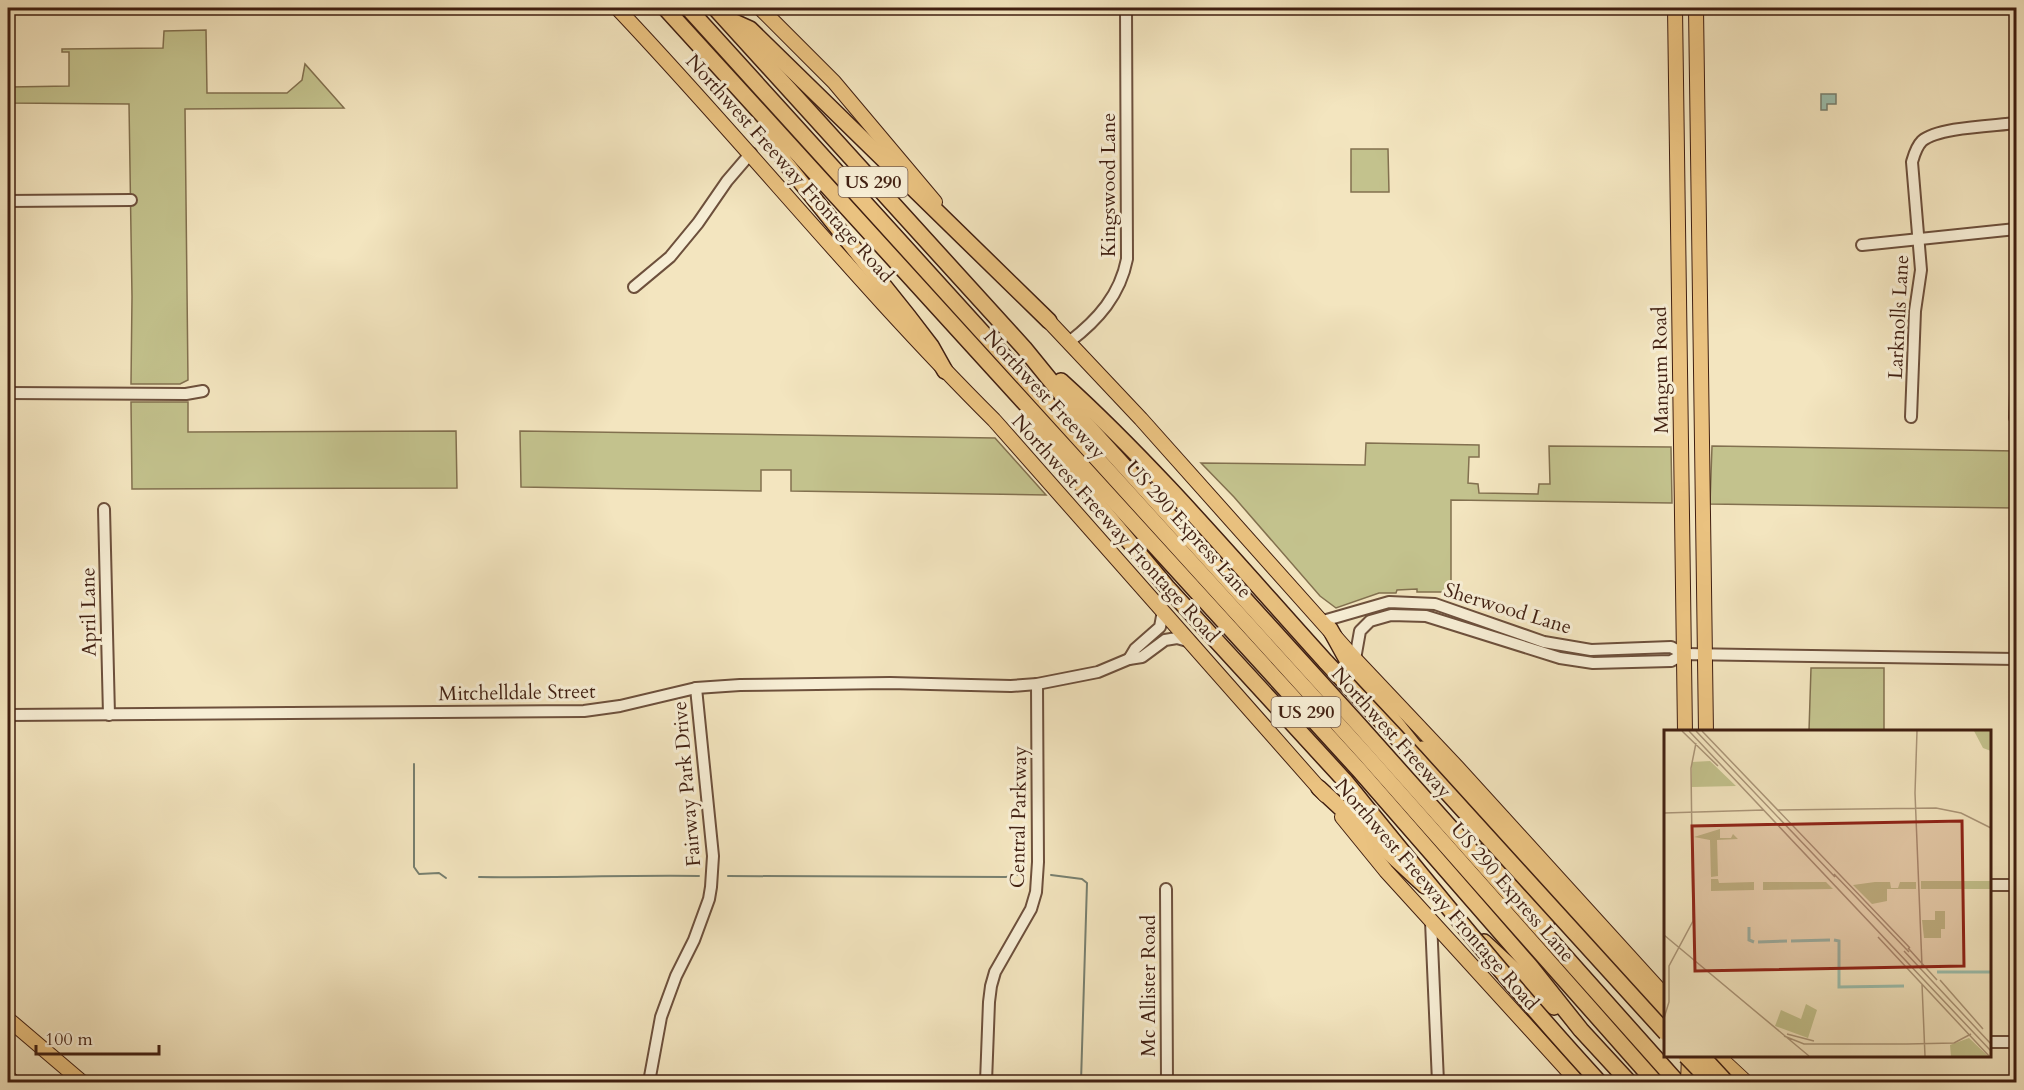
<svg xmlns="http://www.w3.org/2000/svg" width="2024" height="1090" viewBox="0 0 2024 1090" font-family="Cardo,serif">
<rect width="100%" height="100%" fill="#f3e5bf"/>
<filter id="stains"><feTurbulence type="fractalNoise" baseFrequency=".00333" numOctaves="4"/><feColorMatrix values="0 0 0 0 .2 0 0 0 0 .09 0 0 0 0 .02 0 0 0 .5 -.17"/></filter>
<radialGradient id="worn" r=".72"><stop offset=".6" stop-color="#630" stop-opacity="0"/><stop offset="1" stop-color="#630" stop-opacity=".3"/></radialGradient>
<g fill="#c3c28d" stroke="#82704f" stroke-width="1.5">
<path d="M206,30L207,93H287L302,80L305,64L344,108L185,109L188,380L180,384H131L132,297L129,104L10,103V87L69,86V52H62V49L163,48L164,31Z"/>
<path d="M1351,149H1388L1389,192H1351Z"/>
<path d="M131,402H188V432L456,431L457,488L132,489Z"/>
<path d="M520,431L995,438L1046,495L791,491V470H761V491L521,487Z"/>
<path d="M1366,443L1479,445V457H1469L1468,483L1478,484L1479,493L1538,494L1539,484H1550L1549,446L1671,447L1672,503L1451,500V592H1417V589L1397,590L1396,593H1379L1336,608L1320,596L1234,497L1201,463L1365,465Z"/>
<path d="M1712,446L2016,451V508L1710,504Z"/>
<path d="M1811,668H1884V731H1809Z"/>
</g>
<path fill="#9cbfae" stroke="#777f6f" stroke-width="1.5" d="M1821,94H1836V104H1827V110H1821Z"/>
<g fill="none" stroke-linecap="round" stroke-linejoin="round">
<g stroke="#777f6f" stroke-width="2">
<path d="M414,764V867L419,874L439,873L446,878"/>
<path d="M1051,875L1082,879L1087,883L1081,1082"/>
<path d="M728,876L1006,877L1020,874"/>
<path d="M479,877C553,878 626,875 699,876"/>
</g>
<defs>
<g id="minor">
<path d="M8,201L131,200"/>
<path d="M1862,245L2016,229"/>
<path d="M634,287L670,257L698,223L727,181L751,153"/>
<path d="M1069,342C1098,320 1120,295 1127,259L1126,8"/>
<path d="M8,393L186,394L203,391"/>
<path d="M1911,417L1915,311L1921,270L1912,162C1914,155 1916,147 1922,141C1938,127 1994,126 2016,123"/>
<path d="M2015,418L2016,392"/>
<path d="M104,509L109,715"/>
<path d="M1323,621L1389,602L1435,604L1544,642L1591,650L1671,647L1684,654"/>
<path d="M1129,659L1135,649L1160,627L1163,611"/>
<path d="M1355,659L1360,631L1370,621L1391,615L1426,616L1560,658L1593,663L1671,661L1684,654L2016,659"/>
<path d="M8,715L584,711L620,706L696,688L740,685L890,683L1011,686L1037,684L1098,672L1129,659L1142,657L1165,640L1177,638L1191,642"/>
<path d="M1990,885H2016"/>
<path d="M1166,889L1167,1082"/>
<path d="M1431,921L1438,1082"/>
<path d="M1990,1042H2016"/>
<path d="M649,1082L661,1017L676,976L694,940L709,899L711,887L713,856L696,688"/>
<path d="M986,1082L989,1002L991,986L995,972L1031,909L1036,892L1038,862L1037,684"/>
</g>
<g id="major">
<path d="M617,8C745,143 862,289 994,420L1325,795"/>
<path d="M760,8L834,82L935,202"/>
<path d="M1675,8L1685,732"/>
<path d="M1696,8L1706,732"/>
<path d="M1042,314L1141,419L1355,659L1457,767L1666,997"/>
<path d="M1342,817L1386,871L1578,1082"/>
<path d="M8,1019L82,1082"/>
<path d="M1718,1056L1746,1082"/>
<path d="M1688,1082L1689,1056"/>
</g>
<g id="highway">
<path d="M665,8L1359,770L1530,966L1581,1030L1629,1082"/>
<path d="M688,8L1365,754L1655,1082"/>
<path d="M715,8L1024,348L1085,423L1359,725L1677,1082"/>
<path d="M730,20L750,29L1049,321"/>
<path d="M773,132L784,161L908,316L931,346L945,371"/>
<path d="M1061,381C1156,467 1240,567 1326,662"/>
<path d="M1028,415L1030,423L1167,587L1345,781"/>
<path d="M1330,629L1351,667L1424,759"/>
<path d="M1422,749L1666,1014"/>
<path d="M1319,788L1425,886"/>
<path d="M1489,846L1546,923"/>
<path d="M1484,942L1554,1007"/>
</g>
</defs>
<use href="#minor" stroke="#6d503c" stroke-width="14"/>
<use href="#major" stroke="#401f11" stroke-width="16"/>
<use href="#highway" stroke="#401f11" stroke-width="18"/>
<use href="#minor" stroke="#f7eed5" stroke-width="10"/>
<use href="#major" stroke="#eac280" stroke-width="14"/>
<use href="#highway" stroke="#eac280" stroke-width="15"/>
<defs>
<path id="rail" d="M8,1070L22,1082"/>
</defs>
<use href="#rail" stroke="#401f11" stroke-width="4.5"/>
<use href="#rail" stroke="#f7eed5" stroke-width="2" stroke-dasharray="7" stroke-linecap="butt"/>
<defs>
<g id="highway-bridge">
<path d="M1326,662L1415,757L1666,1033"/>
<path d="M1345,781C1428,883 1510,985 1599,1082"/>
<path d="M1686,1056L1711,1082"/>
<path d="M1702,1056L1726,1082"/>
</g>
</defs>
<use href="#highway-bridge" stroke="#401f11" stroke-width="18" stroke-linecap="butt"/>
<use href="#highway-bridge" stroke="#eac280" stroke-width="15"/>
</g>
<g text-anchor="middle" stroke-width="6" stroke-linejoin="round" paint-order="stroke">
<g fill="#f7eed5" stroke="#775d4c" stroke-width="1.5">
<rect x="838.5" y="167" width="69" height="30" rx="4.5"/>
<rect x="1271.5" y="697" width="69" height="30" rx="4.5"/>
</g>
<g font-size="18" font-weight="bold" fill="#401f11">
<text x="873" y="188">US 290</text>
<text x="1306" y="718">US 290</text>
</g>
<g font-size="20" fill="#401f11" stroke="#f7eed5">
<text transform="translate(790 168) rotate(48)" y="7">Northwest Freeway Frontage Road</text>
<text transform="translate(1108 185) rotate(-90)" y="7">Kingswood Lane</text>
<text transform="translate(1898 317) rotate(-87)" y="7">Larknolls Lane</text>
<text transform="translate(1660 370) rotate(-91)" y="7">Mangum Road</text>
<text transform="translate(1045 394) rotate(47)" y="7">Northwest Freeway</text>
<text transform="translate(1116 528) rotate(48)" y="7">Northwest Freeway Frontage Road</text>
<text transform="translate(1189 529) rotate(48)" y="7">US 290 Express Lane</text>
<text transform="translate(1508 608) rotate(17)" y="7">Sherwood Lane</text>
<text transform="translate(88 612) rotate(-91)" y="7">April Lane</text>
<text transform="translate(517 692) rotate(-1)" y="7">Mitchelldale Street</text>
<text transform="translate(1392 732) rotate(48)" y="7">Northwest Freeway</text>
<text transform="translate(686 784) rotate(-95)" y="7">Fairway Park Drive</text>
<text transform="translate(1018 817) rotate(-89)" y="7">Central Parkway</text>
<text transform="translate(1513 892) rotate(49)" y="7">US 290 Express Lane</text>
<text transform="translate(1437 894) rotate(49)" y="7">Northwest Freeway Frontage Road</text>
<text transform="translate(1148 986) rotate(-90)" y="7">Mc Allister Road</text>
</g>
</g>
<g transform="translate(1664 730)">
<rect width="327" height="327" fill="#f3e5bf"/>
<path d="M310,1H327V21L319,18ZM46,31L72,56L28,57V32ZM56,99V108H67L69,104L74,109L53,110L54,146L47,147L46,110L30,107ZM47,149H54L55,153L90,152V160L47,161ZM257,151H327V159H257ZM99,152H162L169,159L99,160ZM211,152H226L227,158H234L236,152H252V159H223V171L208,174L189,155ZM271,181H281V199H277V208H260L258,190H271ZM142,274L153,280L144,308L111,296L117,280L137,289ZM305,308L324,326H287L286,315Z" fill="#c3c28d"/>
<path fill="none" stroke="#9cbfae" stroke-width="3" d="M85,197V210L90,212M170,210L175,211V257L240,256M127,211L166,210M94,212L123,211M273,242H327"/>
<path fill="none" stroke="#ab9679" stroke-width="1.5" d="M18,1L54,36M25,1L327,321M32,1L171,147M38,1L246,218M253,1L251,63L258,236M113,80L272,78L297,83L327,98M0,83L100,80M170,144L245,222M0,205L145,326M214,207L325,326M244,218L273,250M240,221L327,314M276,250L319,299M258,254L261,326M0,288L5,272V236L29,191L27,38L32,13M123,304L150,311M120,306L140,314H243L290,313L307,304"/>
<path fill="#8f2418" fill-opacity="0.15" stroke="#8f2418" stroke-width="3" d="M298,91L300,236L31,241L28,96Z"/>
<rect width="327" height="327" fill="none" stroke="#401f11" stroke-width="3"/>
</g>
<rect width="2024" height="1090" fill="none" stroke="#f3e5bf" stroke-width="30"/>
<rect x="9" y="9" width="2006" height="1072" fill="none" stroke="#401f11" stroke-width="3"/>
<rect x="15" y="15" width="1994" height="1060" fill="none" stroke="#401f11" stroke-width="1.5"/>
<path d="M36 1045v9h123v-9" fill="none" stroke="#401f11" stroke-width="3"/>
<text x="45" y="1045" font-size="18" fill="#401f11" stroke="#f7eed5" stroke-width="4.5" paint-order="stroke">100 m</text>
<rect width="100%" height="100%" filter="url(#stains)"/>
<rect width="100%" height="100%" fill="url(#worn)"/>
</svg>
